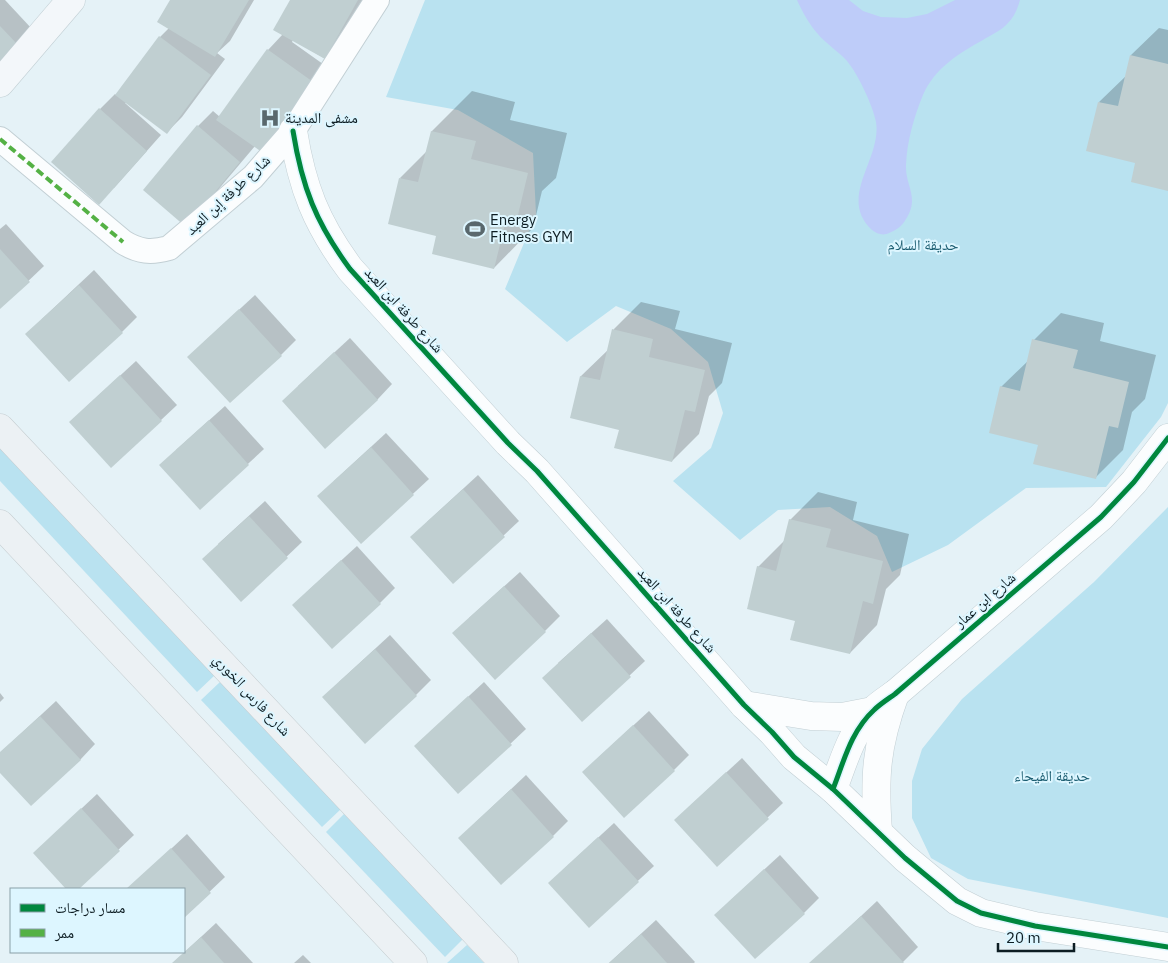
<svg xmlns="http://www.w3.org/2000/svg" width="1168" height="963" viewBox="0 0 1168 963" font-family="'IBM Plex Sans','Noto Naskh Arabic',sans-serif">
<rect width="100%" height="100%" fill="#e5f2f7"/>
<g fill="#b9e2f0">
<path d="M425,0H1168V403L1161,417L1106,487L1026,488L948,545L892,572L877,536L830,507L778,510L740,540L673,481L711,448L723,413L708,362L671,329L616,306L567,342L505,289L536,214L533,153L458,110L386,97Z"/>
<path d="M0,445L215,675L197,692L0,481Z"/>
<path d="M1168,507V918L968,879L931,858L912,818V781L922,749L962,699L1094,582Z"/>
<path d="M220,682L341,809L322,827L201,700Z"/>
<path d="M344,814L463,939L445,957L326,832Z"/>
<path d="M467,945L484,963H447Z"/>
</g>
<path fill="#beccf9" d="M797,0H849L863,11L881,17L907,18L927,14L955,0H1020C1018,8 1014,17 1008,23C1002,30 991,35 983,40C959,53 934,69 923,95C914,117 907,141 906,165C905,186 920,197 906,219C902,226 897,230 889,233C883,236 877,234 872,230C837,197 882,159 876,122C873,106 858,74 847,61C838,51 825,43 817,33C809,24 802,11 797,0Z"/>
<g fill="#0003">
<path d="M0,0H5L32,29L0,60Z"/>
<path d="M172,0H254L230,41L217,53L225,59L182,117L167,132L127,102L125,103L161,135L114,188L100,109L115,94L116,95L160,37L169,28Z"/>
<path d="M291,0H363L340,42L324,58L293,40L292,42L330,69L255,146L201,210L198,126L213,111L220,117L268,50L283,34Z"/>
<path d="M1159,28L1168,30V190L1137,162L1099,102L1127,75L1131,55Z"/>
<path d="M472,91L515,102L510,120L567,133L556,178L542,191L533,228L494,268L437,235L400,178L427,151L432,131Z"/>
<path d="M6,224L44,266L0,308V229Z"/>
<path d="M94,270L137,317L122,332L42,319Z"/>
<path d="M255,295L296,340L281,355L204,342Z"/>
<path d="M641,302L680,311L675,329L732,343L722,383L709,396L699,434L672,461L620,429L572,417L581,376L609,349L614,329Z"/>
<path d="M1061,313L1104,323L1100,341L1156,355L1145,399L1132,412L1123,450L1096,477L1039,444L1001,387L1029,360L1034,340Z"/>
<path d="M350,338L392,384L377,400L298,386Z"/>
<path d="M136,361L177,405L111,467L86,407Z"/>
<path d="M225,406L264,449L200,508L176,450Z"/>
<path d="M386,433L429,479L361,542L334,481Z"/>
<path d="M478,475L519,521L453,583L427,522Z"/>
<path d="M818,492L857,502L853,520L909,534L900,575L886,589L877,625L850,653L797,620L758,567L786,539L790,520Z"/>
<path d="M265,501L302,542L241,600L218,544Z"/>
<path d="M357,546L395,588L380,603L309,590Z"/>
<path d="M520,572L560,616L545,631L469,618Z"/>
<path d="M607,619L645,661L582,720L558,663Z"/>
<path d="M390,635L431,680L416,695L339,682Z"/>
<path d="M484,682L526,729L458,793L415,746Z"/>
<path d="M0,693L4,698L0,702Z"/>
<path d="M56,701L95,744L80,760L0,771V753Z"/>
<path d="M649,711L689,755L674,770L599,757Z"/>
<path d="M742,758L783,803L717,865L691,805Z"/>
<path d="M526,775L568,821L553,836L475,823Z"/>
<path d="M97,794L134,835L77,889H68L34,853Z"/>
<path d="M614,823L654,866L589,926L565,868Z"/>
<path d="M187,834L225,877L184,916V889H128Z"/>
<path d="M780,855L819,898L804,913L731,900Z"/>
<path d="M877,901L918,947L903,962L901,963H811Z"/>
<path d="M656,920L695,962L694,963H609Z"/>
<path d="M216,923L253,963H173Z"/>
<path d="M303,955L311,963H294Z"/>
</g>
<g fill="#c0cfd1">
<path d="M170,0H249L215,57L157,22Z"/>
<path d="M290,0H358L325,59L273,30Z"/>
<path d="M0,26L18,45L0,62Z"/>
<path d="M159,36L211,75L167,134L115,95Z"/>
<path d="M267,49L316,84L266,155L216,120Z"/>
<path d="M1130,55L1168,64V191L1131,182L1135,163L1086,151L1098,102L1118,106Z"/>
<path d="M99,108L147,151L99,205L51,162Z"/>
<path d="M197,125L240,162L186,227L143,190Z"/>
<path d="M431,131L476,141L471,159L528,173L517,219L507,216L494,269L432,254L436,236L388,224L399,178L418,182Z"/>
<path d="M0,249L30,282L0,309Z"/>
<path d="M79,285L123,333L69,382L25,334Z"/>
<path d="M239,309L282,356L230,403L187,357Z"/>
<path d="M612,329L653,339L649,357L705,370L695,412L685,410L672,462L614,448L619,430L570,418L580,376L600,380Z"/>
<path d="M1032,339L1078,350L1073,368L1129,382L1118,428L1109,426L1096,479L1033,464L1038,445L989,433L1000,386L1020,391Z"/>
<path d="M334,352L378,400L325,449L282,401Z"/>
<path d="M120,375L162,421L111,468L69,422Z"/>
<path d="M209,420L249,465L200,510L159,465Z"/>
<path d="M371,447L414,495L361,544L317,496Z"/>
<path d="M463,489L505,537L453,584L410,537Z"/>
<path d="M249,516L288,558L241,602L202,559Z"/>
<path d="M789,519L831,529L826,547L883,561L873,604L863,601L850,654L790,640L795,621L747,609L757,566L776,571Z"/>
<path d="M341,560L381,604L332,649L292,605Z"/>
<path d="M504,586L546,632L495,680L452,633Z"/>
<path d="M591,633L631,677L582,722L542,678Z"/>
<path d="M375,649L417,696L365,744L322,697Z"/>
<path d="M468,696L512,745L458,794L414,746Z"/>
<path d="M40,716L81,760L31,806L0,773V752Z"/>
<path d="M633,725L675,771L624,818L582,772Z"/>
<path d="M726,772L769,819L717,867L674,820Z"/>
<path d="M511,789L554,837L501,885L458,838Z"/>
<path d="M81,808L120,851L79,889H66L33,853Z"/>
<path d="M598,837L639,882L589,928L548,883Z"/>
<path d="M171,848L211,893L184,918V889H126Z"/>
<path d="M764,869L805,914L755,959L714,915Z"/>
<path d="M861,916L904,963H809Z"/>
<path d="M641,934L667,963H609Z"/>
<path d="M201,937L224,963H172Z"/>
</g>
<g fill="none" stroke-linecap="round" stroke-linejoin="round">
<defs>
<path id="minor" d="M0,139L123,242C139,252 151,253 169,248L253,177L293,131L377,0"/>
<g id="tertiary">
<path d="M293,131C302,187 316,223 350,269L508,443L537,471L744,705L772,732L794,757L833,789L905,858L957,901L981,913L1035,926L1168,947"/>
<path d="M744,705L811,716L842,717L873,711"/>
<path d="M833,789C844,761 851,731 874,710C880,704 888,699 895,694L1101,517L1134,482L1168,438"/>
<path d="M878,831C874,777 876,746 895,694"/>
</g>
<path id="secondary" d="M0,83L71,0"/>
<g id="primary">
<path d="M0,428L504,963"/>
<path d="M0,524L413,963"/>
</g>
</defs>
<use href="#minor" stroke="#c2cfd4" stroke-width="26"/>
<use href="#tertiary" stroke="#c2cfd4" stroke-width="29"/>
<use href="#secondary" stroke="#c2cfd4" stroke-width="29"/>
<use href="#primary" stroke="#c5cdd0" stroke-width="29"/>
<use href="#minor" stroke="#fbfdfe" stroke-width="24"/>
<use href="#tertiary" stroke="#fbfdfe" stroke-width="28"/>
<use href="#secondary" stroke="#f3f7fa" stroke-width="28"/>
<use href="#primary" stroke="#ecf1f4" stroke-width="28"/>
<path stroke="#54b145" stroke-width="4" stroke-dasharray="8 4" stroke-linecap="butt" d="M0,139L123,242"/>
<defs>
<g id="cycleway">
<path d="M293,131C302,187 316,223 350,269L508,443L537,471L744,705L772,732L794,757L833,789L905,858L957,901L981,913L1035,926L1168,947"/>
<path d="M833,789C844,761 851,731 874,710C880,704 888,699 895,694L1101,517L1134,482L1168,438"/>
</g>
</defs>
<use href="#cycleway" stroke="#ddf6ff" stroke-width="8"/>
<use href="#cycleway" stroke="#00873e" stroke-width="5"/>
</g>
<defs>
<symbol id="hospital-bare" viewBox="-9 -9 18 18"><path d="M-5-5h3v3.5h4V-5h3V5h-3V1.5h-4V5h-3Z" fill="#59686d" stroke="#ddf6ff" stroke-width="2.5" paint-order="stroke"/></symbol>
<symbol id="stadium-bare" viewBox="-9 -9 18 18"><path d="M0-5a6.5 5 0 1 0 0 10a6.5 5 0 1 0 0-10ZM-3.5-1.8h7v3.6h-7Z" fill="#59686d" stroke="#ddf6ff" stroke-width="2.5" paint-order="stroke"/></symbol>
</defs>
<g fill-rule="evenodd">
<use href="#hospital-bare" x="256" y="104" width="28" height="28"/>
<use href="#stadium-bare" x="461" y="215" width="28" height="28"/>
</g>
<g text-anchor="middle" stroke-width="4" stroke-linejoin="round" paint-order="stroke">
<g font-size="15" fill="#0d1d23" stroke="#ddf6ff" text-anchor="start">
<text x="285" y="123">مشفى المدينة</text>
<text x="490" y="225">Energy<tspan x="490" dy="17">Fitness GYM</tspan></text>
</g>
<g font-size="15" fill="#0d1d23" stroke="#ddf6ff">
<text transform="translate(228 195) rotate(-43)" y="5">شارع طرفة إبن العبد</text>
<text transform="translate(404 310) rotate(48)" y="5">شارع طرفة ابن العبد</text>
<text transform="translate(985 600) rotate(-41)" y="5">شارع ابن عمار</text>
<text transform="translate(677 610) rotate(48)" y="5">شارع طرفة ابن العبد</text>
<text transform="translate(252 695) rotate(47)" y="5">شارع فارس الخوري</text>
</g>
<g font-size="15" fill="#1b5d71" stroke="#ddf6ff">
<text x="923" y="250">حديقة السلام</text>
<text x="1052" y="781">حديقة الفيحاء</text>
</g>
</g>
<rect x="10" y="888" width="175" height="65" fill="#ddf6ff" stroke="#8a9fa7"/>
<rect x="20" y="904" width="25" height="8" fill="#00873e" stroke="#8a9fa7"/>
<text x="55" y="913" font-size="15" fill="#0d1d23">مسار دراجات</text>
<rect x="20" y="929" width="25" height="8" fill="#54b145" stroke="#8a9fa7"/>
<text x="55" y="938" font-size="15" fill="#0d1d23">ممر</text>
<path d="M998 943v8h76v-8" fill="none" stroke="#0d1d23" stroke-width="2.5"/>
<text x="1006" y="943" font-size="15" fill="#0d1d23" stroke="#ddf6ff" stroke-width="4" paint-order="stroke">20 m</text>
</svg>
